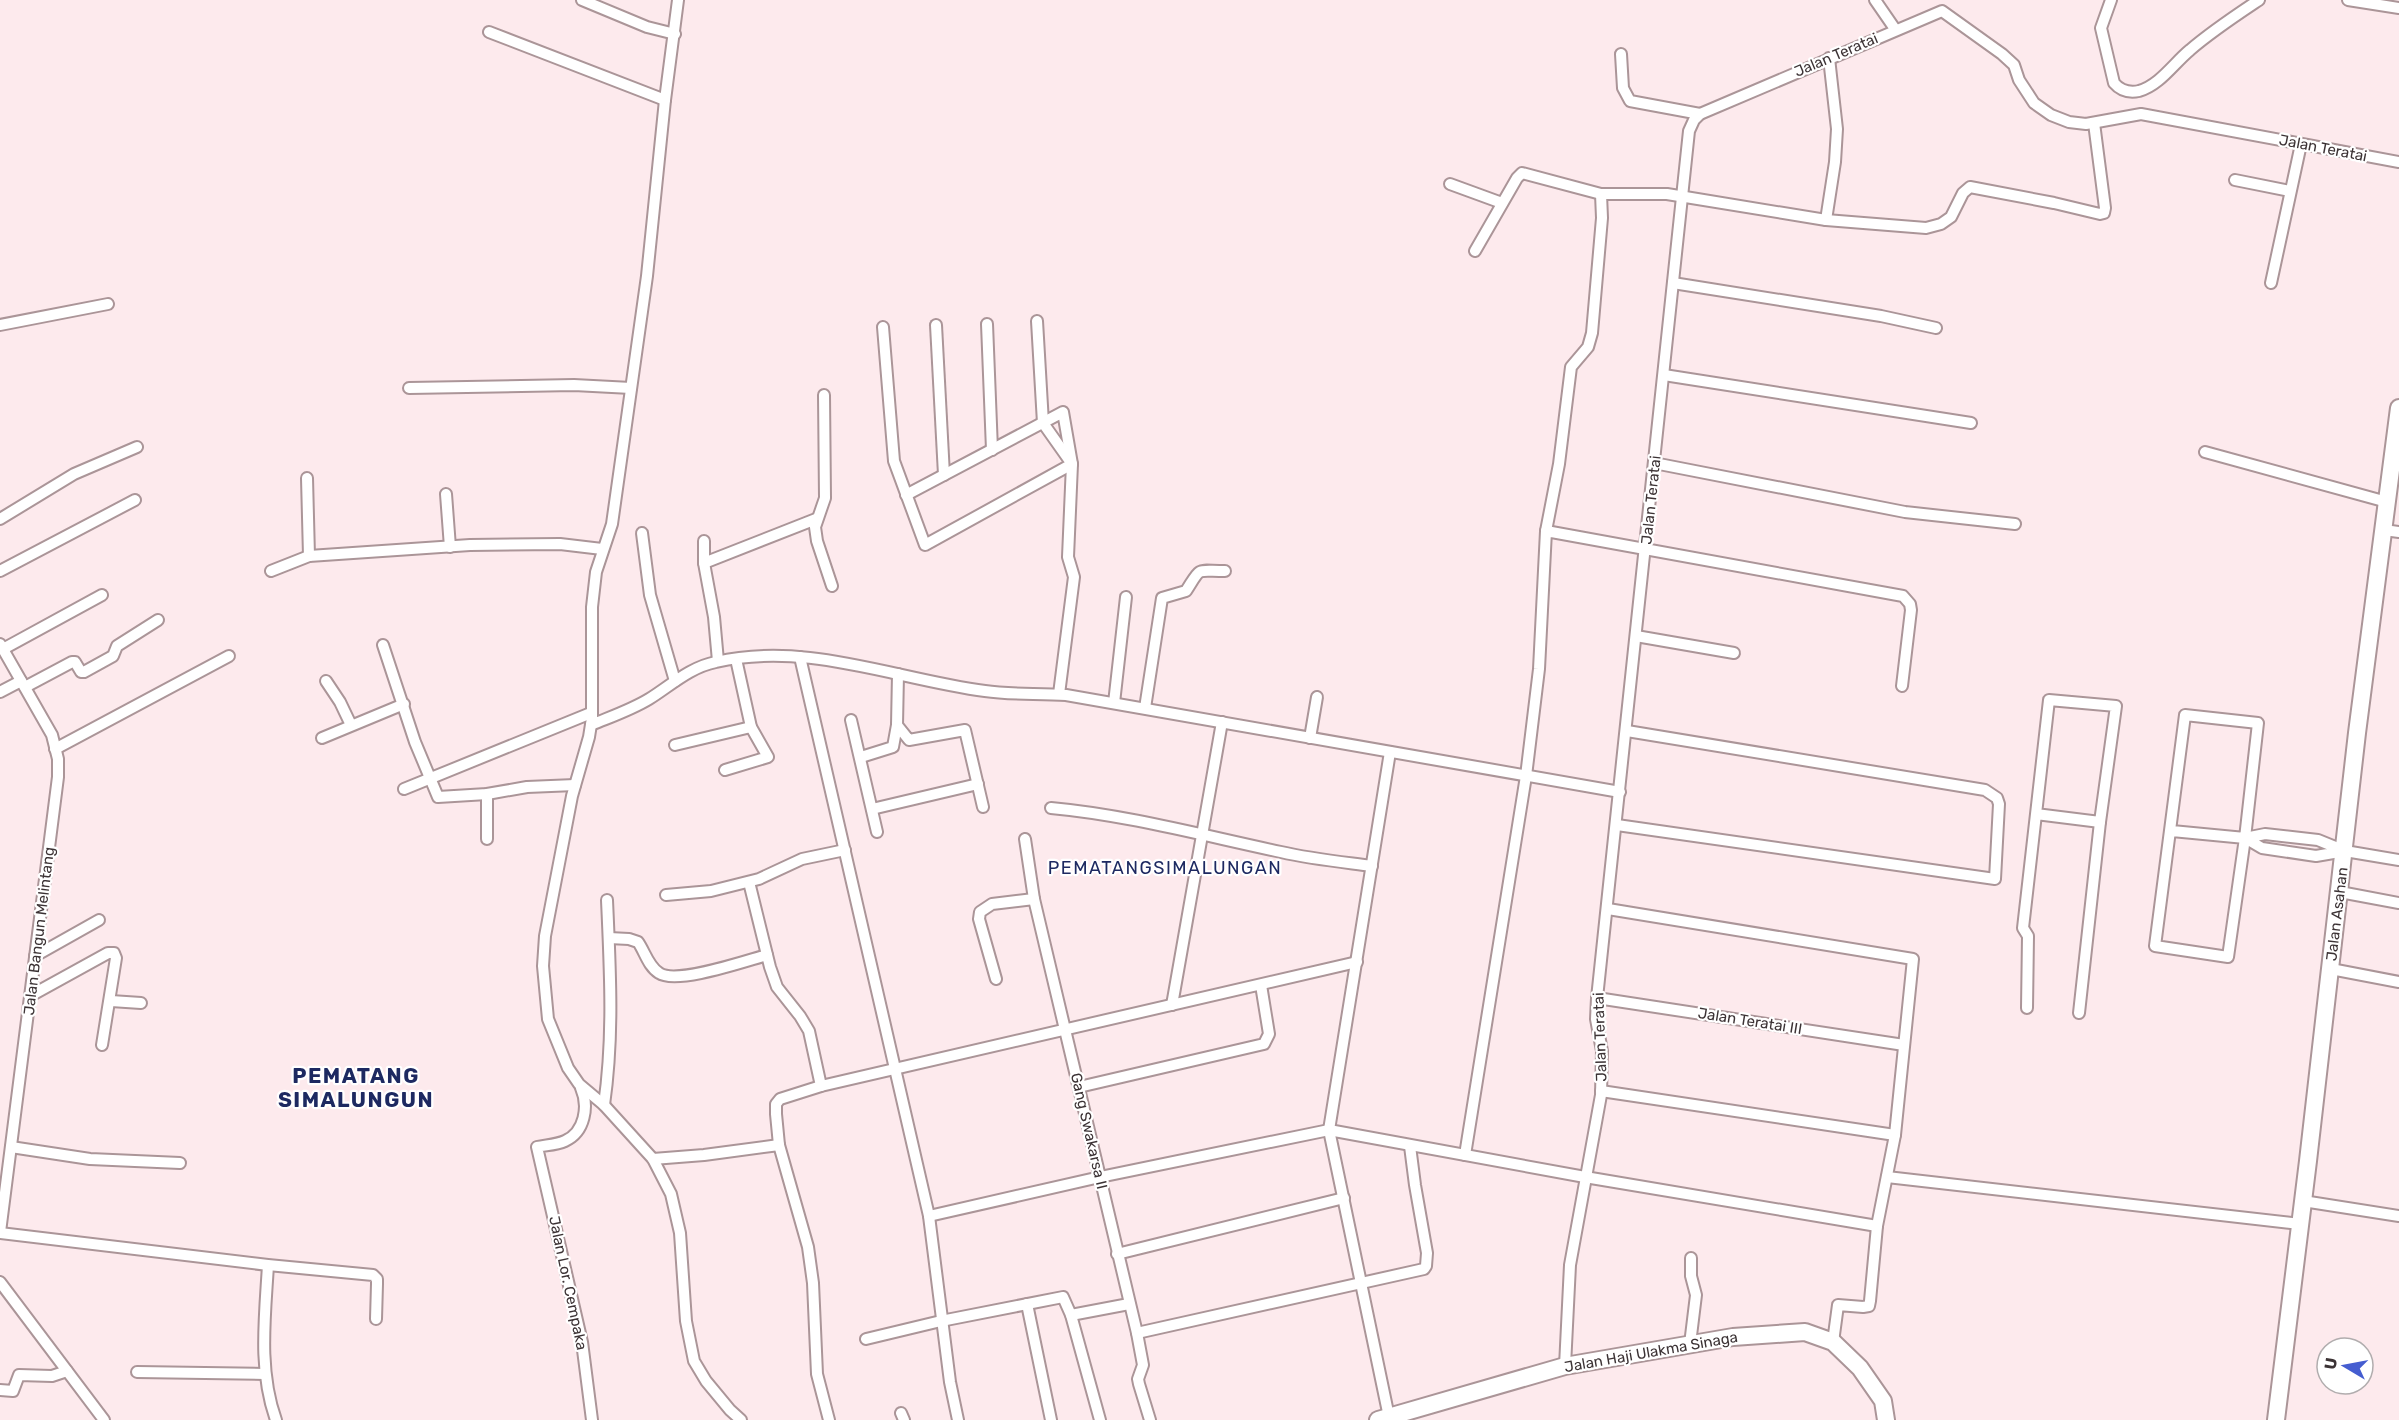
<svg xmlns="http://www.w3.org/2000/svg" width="2399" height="1420" viewBox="0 0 2399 1420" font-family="Rubik,sans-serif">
<rect width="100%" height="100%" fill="#fdeaed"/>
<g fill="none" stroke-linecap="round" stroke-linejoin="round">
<defs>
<g id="minor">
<path d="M582,0L647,27L675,34"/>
<path d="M678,0L665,100L647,276L612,524L596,572L592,607V718L589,737L572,796L545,936L543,966L548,1019L568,1068L579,1084L604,1105L653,1159L671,1194L680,1233L686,1321L694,1361L706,1381L730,1410L741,1420"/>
<path d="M1875,0L1895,29"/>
<path d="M2111,0L2101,28L2114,83C2120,90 2129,93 2139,91C2160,85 2174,63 2190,50C2212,31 2235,16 2259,0"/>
<path d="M2348,0L2399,8"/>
<path d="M489,32L665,100"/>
<path d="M1621,54L1623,88L1630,101L1700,114"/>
<path d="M2235,180L2290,191"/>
<path d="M1450,184L1502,203"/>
<path d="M1826,220L1835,162L1837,129L1829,58"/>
<path d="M1475,251L1517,178L1522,173L1601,194H1667L1826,220L1926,228L1941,224L1951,217L1963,193L1970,187L2054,203L2100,214L2104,213L2105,208L2094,123"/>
<path d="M1673,283L1881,316L1936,328"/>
<path d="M2271,283L2301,144"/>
<path d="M987,324L992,450"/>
<path d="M0,325L108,304"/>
<path d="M936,325L944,475"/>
<path d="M883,327L894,461L925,545L1072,464L1043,423L1037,321"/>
<path d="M1664,375L1971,423"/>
<path d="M409,388L574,385L631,388"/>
<path d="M824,395L825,498L815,527L817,541L832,586"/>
<path d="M2205,452L2387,502"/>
<path d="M1654,463L1905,512L2015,524"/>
<path d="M307,478L309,556"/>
<path d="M446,494L450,547"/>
<path d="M906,495L1063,412L1072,464L1068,557L1074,577L1059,694"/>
<path d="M0,519L74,474L137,447"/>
<path d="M2384,530L2399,532"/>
<path d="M1546,531L1559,464L1571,367L1588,347L1592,333L1602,218L1601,194"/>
<path d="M642,533L650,595L675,681"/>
<path d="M704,541V563L714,617L718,661"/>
<path d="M704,563L816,519"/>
<path d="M0,571L135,500"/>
<path d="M271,571L309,556L470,545L560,544L602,549"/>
<path d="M1636,636L1734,653"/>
<path d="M0,644L52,735L58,759V777L0,1232"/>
<path d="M383,645L415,742L438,797L487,794L527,787L575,785"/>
<path d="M3,649L102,595"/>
<path d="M800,657L929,1216L950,1382L958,1420"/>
<path d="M326,681L340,702L351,725"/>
<path d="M25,687L72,662H75L81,672H84L113,656L117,646L158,620"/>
<path d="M0,692L21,681"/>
<path d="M1114,703L1126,597"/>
<path d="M1145,708L1162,598L1186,591C1202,566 1195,571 1225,571"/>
<path d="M851,720L877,832"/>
<path d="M591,725C610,717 631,710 649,699C670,686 690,667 716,662C807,641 895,679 985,691C1011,695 1039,693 1066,695L1620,792"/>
<path d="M897,725L909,740L965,730L983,807"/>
<path d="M322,738L404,704"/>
<path d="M1310,738L1317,697"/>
<path d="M675,745L751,727"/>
<path d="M55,749L229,656"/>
<path d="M861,757L893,747L897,725L898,674"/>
<path d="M725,770L768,757L751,727L736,659"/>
<path d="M404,789L591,713"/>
<path d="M487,794V839"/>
<path d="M1051,808C1128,815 1205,836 1281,852C1311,859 1342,862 1372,866"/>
<path d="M872,809L978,784"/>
<path d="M1617,825L1995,879L1999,804L1997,798L1985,790L1627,731"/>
<path d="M2172,831L2245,838L2258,723L2185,715L2155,946L2228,957L2245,838"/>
<path d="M1025,839L1034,899L1137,1333L1143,1365L1138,1379L1139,1384L1150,1420"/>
<path d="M2345,851L2316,856L2262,848L2245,838L2265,834L2318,840L2345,851L2399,860"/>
<path d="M749,882L770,967L777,987L800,1016L809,1031L821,1086"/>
<path d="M2340,892L2399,903"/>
<path d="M666,895L711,891L759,879L802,859L845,850"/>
<path d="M1608,909L1913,959L1895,1135L1877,1226L1870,1301L1869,1306L1863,1307L1838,1305L1833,1342"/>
<path d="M609,938L629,939L638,942C645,952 648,966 659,973C676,985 745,961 767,955"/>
<path d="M35,956L99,920"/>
<path d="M2331,969L2399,982"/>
<path d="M996,979L979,919L980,912L992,904L1034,899"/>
<path d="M30,996L108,953H114L116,958L102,1045"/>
<path d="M1597,998L1904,1045"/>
<path d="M111,1001L141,1003"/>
<path d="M1172,1005L1222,722"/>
<path d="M2027,1008L2028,936L2023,928L2049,700L2116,706L2100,822L2036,814"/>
<path d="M2079,1013L2100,822"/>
<path d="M1079,1087L1264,1044L1269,1034L1261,985"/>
<path d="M581,1088C589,1106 585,1132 565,1141C556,1145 546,1145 537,1147L582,1342L592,1420"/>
<path d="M1601,1091L1895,1135"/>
<path d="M604,1105C614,1036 610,969 607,900"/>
<path d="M11,1147L90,1159L180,1163"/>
<path d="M1465,1155L1526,776L1539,669L1546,531L1903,596L1910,604L1911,610L1902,686"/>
<path d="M653,1159L704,1155L779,1145"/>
<path d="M1887,1177L2300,1224"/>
<path d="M2303,1201L2399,1216"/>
<path d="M929,1216L1100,1177L1329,1130L1585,1177L1877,1226"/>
<path d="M0,1233L268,1265L373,1275L377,1279V1284L376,1319"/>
<path d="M1117,1254L1344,1198"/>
<path d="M268,1265C265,1317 258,1370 276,1420"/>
<path d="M0,1282L104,1420"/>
<path d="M1027,1304L1051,1420"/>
<path d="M1071,1315L1129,1304"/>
<path d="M1137,1333L1424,1269L1426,1266L1427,1253L1415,1185L1410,1146"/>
<path d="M866,1339L941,1321L1063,1297L1071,1315L1100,1420"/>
<path d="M1690,1344L1696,1295L1691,1276V1258"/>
<path d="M1565,1366L1570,1265L1601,1095L1602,1051L1596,1019L1597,998L1689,131L1694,120L1700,114L1942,11L2002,54L2014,65L2019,80L2034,103L2051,115L2069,122L2086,124L2141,114L2399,162"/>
<path d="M137,1372L265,1374"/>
<path d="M0,1390L13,1391L19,1375L52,1376L67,1371"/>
<path d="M901,1413L904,1420"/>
<path d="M1389,1417L1329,1130L1390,752"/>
<path d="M829,1420L817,1374L813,1283L808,1247L779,1145L776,1114V1104L780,1099L821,1086L1357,962"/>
</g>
<g id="primary">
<path d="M1378,1420L1565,1366L1733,1337L1805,1332L1833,1342L1860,1368L1883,1401L1886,1420"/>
<path d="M2276,1420L2308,1161L2357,733L2399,408"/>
</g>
</defs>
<use href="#minor" stroke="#ab9598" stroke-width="14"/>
<use href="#primary" stroke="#ab9598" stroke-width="20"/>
<use href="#minor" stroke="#fff" stroke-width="10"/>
<use href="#primary" stroke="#fff" stroke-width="16"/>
</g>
<g text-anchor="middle" stroke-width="4.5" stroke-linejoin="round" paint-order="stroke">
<g font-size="15" fill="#3c3335" stroke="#fff">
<text transform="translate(1836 55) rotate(-23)" y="5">Jalan Teratai</text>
<text transform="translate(2323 148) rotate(11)" y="5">Jalan Teratai</text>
<text transform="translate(1651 500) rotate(-84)" y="5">Jalan Teratai</text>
<text transform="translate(2337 914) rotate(-83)" y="5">Jalan Asahan</text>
<text transform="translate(39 931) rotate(-83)" y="5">Jalan Bangun Melintang</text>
<text transform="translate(1750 1021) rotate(9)" y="5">Jalan Teratai III</text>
<text transform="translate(1600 1037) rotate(-92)" y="5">Jalan Teratai</text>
<text transform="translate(1089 1131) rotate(77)" y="5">Gang Swakarsa II</text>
<text transform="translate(568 1283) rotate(78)" y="5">Jalan Lor. Cempaka</text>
<text transform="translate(1651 1352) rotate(-10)" y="5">Jalan Haji Ulakma Sinaga</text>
</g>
<g font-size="18" letter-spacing="1.5" fill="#1d2961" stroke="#fff">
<text x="1165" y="874">PEMATANGSIMALUNGAN</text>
</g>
<g font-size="21" font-weight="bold" letter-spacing="1.5" fill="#1d2961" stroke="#fff">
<text x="356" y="1083">PEMATANG<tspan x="356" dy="24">SIMALUNGUN</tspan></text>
</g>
</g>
<g transform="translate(2345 1366) rotate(280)"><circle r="28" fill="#ffffff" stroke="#b1adae" stroke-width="1.5"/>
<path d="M0-4.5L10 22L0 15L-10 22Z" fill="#455dd0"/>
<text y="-9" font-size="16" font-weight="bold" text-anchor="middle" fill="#3c3335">U</text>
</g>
</svg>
